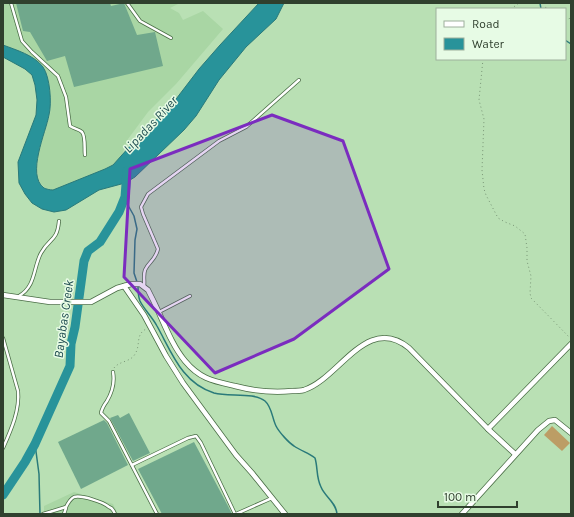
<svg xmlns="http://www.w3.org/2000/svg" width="574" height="517" viewBox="0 0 574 517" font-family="Karla,sans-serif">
<rect width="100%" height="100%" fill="#b9e0b4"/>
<g fill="#a9d6a4">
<path d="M3,3H177L178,4L170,8L179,13L183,20L203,11L223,29L176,84L148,112L128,139L121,157L113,165L105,169L53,191L45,188L41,184L38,179L37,168L38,153L50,115L51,102L47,75L24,54L3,45Z"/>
<path d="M74,492L113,504L118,514H44V506Z"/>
</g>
<path fill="#bc9d65" d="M552,426L570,443L562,451L544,435Z"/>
<path fill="#28939a" stroke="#2a7a7a" d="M259,3H284L276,19L246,47L219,80L196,116L184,130L135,177L125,183L99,190L66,210L54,212L42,209L32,203L25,194L19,183L18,162L36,115L37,100L35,85L32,75L25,69L3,57V45C16,50 34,55 43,67C50,77 52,103 49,115C46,132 26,175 44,188C46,189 50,190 53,190L105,169L113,165L130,146L173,103L199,69L220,45Z"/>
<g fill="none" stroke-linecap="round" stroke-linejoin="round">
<g stroke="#2a7a7a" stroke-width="1.5">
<path d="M540,3L541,9"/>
<path d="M565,40L571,44"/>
<path d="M125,197L129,207L134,216L137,229L135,240L134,273L137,282"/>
<path d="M138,286C138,291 138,296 140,301C143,308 153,318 157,326C172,353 182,383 214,393C229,397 254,392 265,401C272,407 272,418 276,426C279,432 289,443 294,446C301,451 309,453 315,458C318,468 316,477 321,487C325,497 336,502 337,514"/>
<path d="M35,444L39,474L40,514"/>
</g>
<path stroke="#28939a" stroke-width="9" d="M3,495L25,462L35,444L70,366L71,344L75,327L84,261L88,251L100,242L119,212L125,197L127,171"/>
</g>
<g fill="#70a88c">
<path d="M16,3H110L111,6L124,3L137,35L155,32L163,66L74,87L65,56L47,61L30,32L23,31Z"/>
<path d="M129,413L150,453L133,461L110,418L118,415L120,418Z"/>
<path d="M104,420L107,423L128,465L81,489L58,442Z"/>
<path d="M194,442L228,506L232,514H162L138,469Z"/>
</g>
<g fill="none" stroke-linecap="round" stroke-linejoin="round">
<defs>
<g id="lane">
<path d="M11,3L22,41L32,52L58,76L66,97L70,126C74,129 79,129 82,132C86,137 84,150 85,155"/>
<path d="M127,3L140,21L171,38"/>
<path d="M144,286C145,281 143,276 145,270C149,261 155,261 158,249L143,214L141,207L148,194L219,141L246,127L299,80"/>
<path d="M19,296C36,286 33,268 41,253C50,237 57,242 59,221"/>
<path d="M159,312L190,296"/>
<path d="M3,338L18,391C20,410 11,430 3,448"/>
<path d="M113,372C115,383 113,391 107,401C104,405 102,408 101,413L109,421L157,514"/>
<path d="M132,465L188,438L196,436L201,443L235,514"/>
<path d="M43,514L66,507C68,503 70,499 74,497C82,495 103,502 109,507C112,508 114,511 115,514"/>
<path d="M64,514L66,508"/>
<path d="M236,514L272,498"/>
</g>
<g id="street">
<path d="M124,286L144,315L166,356L183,383L236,455L252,473L285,514"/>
<path d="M3,295L50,302H91L117,288L131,284H140L148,290L151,296C162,317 170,343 185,361C200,379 213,381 235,386C254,391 272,393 292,391C296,391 300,391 304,390C339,379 367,313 409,348L488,429L515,454"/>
<path d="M488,429L571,344"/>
<path d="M462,514L538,430L549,421L555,420L571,433"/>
</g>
</defs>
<use href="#lane" stroke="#4a6d46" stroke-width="4"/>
<use href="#street" stroke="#4a6d46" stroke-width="6"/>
<g stroke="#799676" stroke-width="1" stroke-dasharray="1 3" stroke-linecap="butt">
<path d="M545,3L546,9"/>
<path d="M511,9L519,3"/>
<path d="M565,20L571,18"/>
<path d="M483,59L479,100L484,119L482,170L484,189L486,195L498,218L505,222L515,226L525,234L527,248V261L531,276L530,293L531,298L571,339"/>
<path d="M114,368C119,361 131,362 135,354C141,345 135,335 146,329"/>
</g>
<use href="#lane" stroke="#fff" stroke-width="2.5"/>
<use href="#street" stroke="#fff" stroke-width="4.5"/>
</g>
<path fill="#7b2cbf" fill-opacity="0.2" stroke="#7b2cbf" stroke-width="3" stroke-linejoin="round" d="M272,115L343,141L389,269L294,339L215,373L124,277L130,169Z"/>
<g text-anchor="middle" stroke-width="3" stroke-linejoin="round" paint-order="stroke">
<g font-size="13" font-style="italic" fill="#224f52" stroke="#e7fbe5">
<text transform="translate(150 124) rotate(-47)" y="5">Lipadas River</text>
<text transform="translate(63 319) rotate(-82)" y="5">Bayabas Creek</text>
</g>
</g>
<rect width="574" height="517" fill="none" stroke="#30402e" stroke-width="8"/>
<rect x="436" y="8" width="130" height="52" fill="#e7fbe5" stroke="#9eb09c"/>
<rect x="444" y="21" width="20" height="6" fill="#ffffff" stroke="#9eb09c"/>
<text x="472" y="28" font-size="12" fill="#30402e">Road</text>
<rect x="444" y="38" width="20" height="12" fill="#28939a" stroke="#9eb09c"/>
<text x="472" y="48" font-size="12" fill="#30402e">Water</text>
<path d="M438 501v6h79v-6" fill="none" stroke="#30402e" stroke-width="2"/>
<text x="444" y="501" font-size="12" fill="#30402e" stroke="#e7fbe5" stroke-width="3" paint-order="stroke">100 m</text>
</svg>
